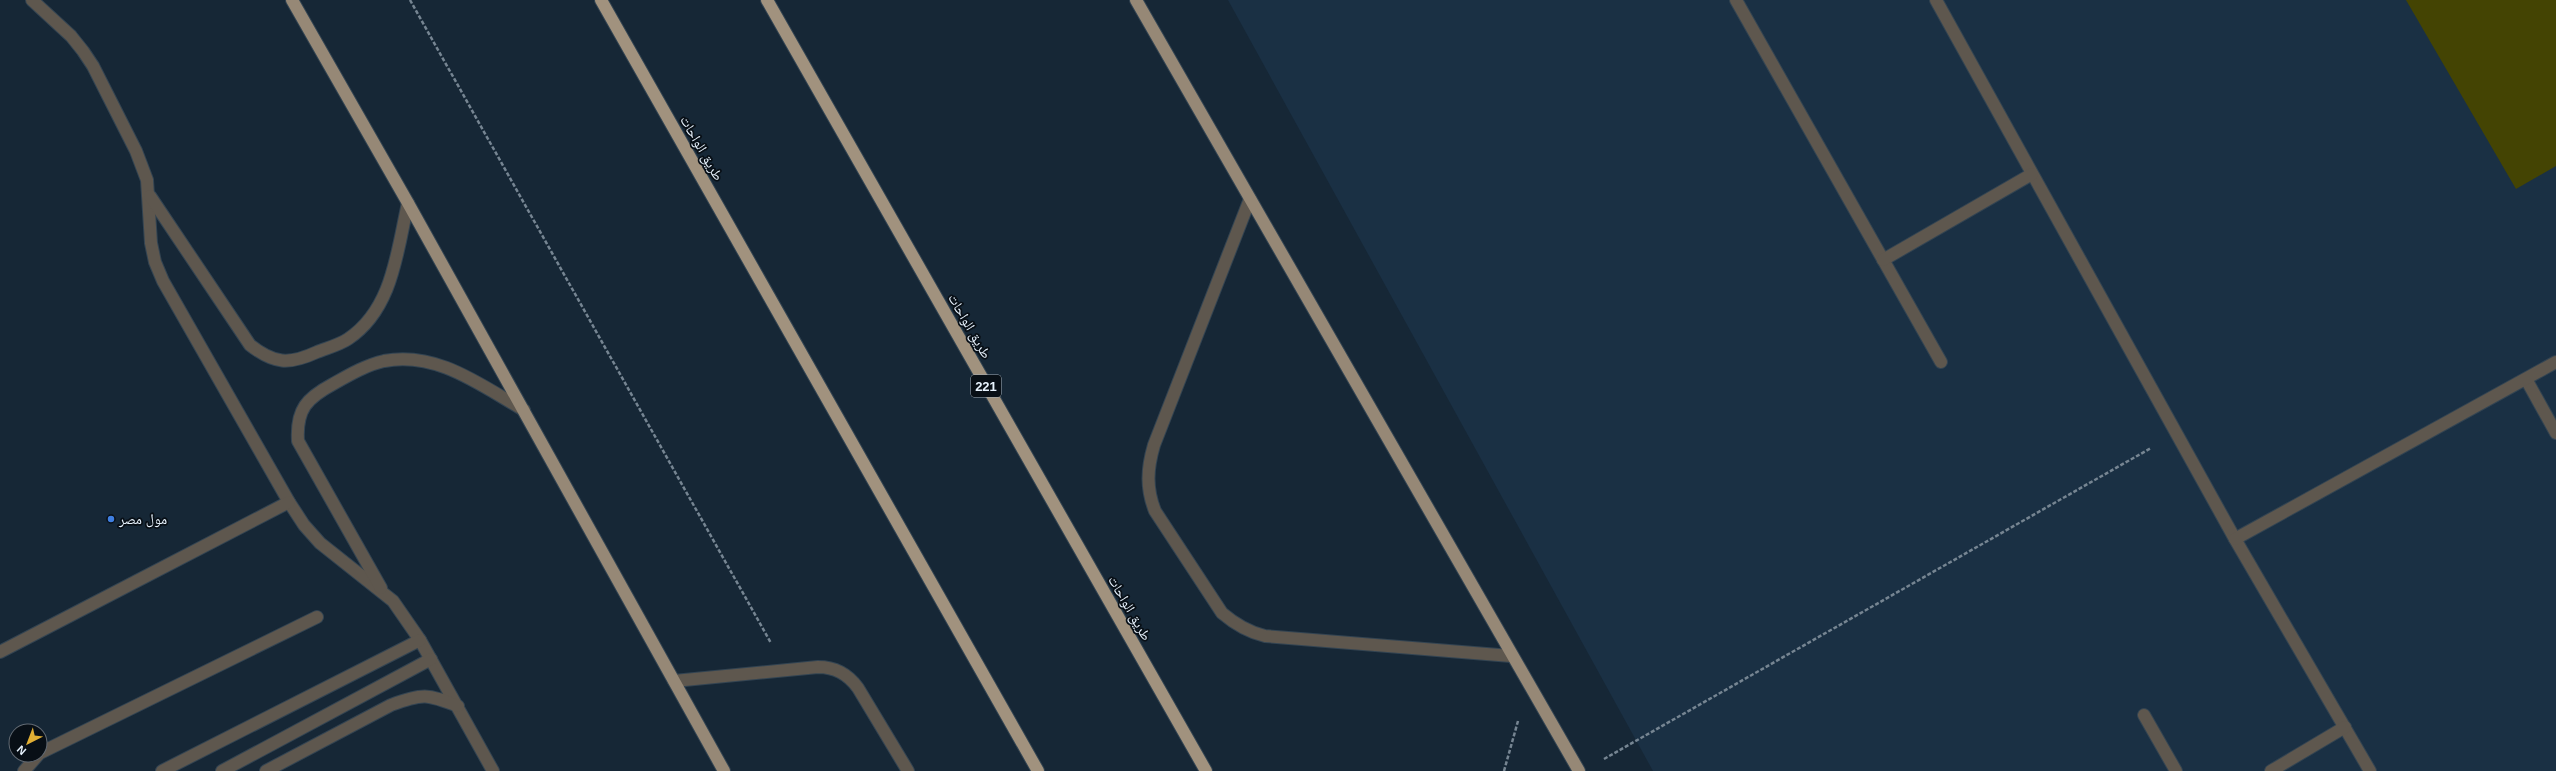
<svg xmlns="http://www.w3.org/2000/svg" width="2556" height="771" viewBox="0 0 2556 771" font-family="Arial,'Noto Naskh Arabic',sans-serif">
<rect width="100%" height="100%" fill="#162736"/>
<path fill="#1a3044" d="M1228,0H2556V771H1653Z"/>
<path fill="#444403" d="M2406,0H2556V166L2516,189Z"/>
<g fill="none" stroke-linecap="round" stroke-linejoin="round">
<defs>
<g id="service">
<path d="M32,0L71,36L83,51L93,66L136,151L147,180L151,243L155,262L163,281L289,502L304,525L320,543L393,601L420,640L493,771"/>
<path d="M1736,0L1941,362"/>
<path d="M1936,0L2235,539L2370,771"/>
<path d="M150,196L250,345C274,364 289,365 317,352C327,348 339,345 348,339C393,309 397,251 408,203"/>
<path d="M1250,199L1154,445C1147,469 1146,488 1155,511L1222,613C1236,625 1248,632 1265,636L1511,656"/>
<path d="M1883,260L2032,174"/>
<path d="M2526,379L2556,433"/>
<path d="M2235,539L2556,362"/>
<path d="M381,588L298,441C296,409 307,398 333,384C349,375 366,365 384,361C437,351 480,385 524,410"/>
<path d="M0,652L289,502"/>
<path d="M674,681L818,667C835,667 848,674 858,688L908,771"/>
<path d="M2144,715L2176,771"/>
<path d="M40,753L317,617"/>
<path d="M24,771L38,755"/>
<path d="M162,771L420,640"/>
<path d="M222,771L431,659"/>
<path d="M266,771L391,705C423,693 427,694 458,706"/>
<path d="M2271,771L2345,727"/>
</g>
<g id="primary">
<path d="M292,0L408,203L724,771"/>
<path d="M1136,0L1579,771"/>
</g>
<g id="trunk">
<path d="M601,0L1038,771"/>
<path d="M767,0L1206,771"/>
</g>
</defs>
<use href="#service" stroke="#334452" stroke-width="14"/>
<use href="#primary" stroke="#334452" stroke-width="14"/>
<use href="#trunk" stroke="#334452" stroke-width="14"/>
<g stroke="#768592" stroke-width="2.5" stroke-dasharray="4 2" stroke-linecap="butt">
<path d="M410,0L771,643"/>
<path d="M1604,759L2151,448"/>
<path d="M1504,771L1518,721"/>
</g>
<use href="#service" stroke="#5e574e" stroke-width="12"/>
<use href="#primary" stroke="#968876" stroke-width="12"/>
<use href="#trunk" stroke="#a1927e" stroke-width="12"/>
</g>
<circle fill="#3f7fe0" stroke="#080f16" stroke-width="1.5" cx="111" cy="519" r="4"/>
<g text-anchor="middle" stroke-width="3.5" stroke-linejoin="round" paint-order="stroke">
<rect fill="#080f16" stroke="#a5afb8" stroke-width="1" x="971" y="375" width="30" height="22" rx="3"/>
<g font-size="13" font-weight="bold" fill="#e8f3fe">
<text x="986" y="391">221</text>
</g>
<g font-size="14" fill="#e8f3fe" stroke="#080f16">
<text transform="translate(702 148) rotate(60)" y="5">طريق الواحات</text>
<text transform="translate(970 326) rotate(60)" y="5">طريق الواحات</text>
<text transform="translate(1130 608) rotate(60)" y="5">طريق الواحات</text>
</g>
<g font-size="14" fill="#e8f3fe" stroke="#080f16" text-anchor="start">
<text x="119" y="524">مول مصر</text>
</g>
</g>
<g transform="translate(28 743) rotate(222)"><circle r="19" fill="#080f16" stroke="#626a73"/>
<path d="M0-3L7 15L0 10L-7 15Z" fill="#e1af34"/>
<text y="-6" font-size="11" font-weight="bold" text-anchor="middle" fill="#e8f3fe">N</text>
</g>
</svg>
